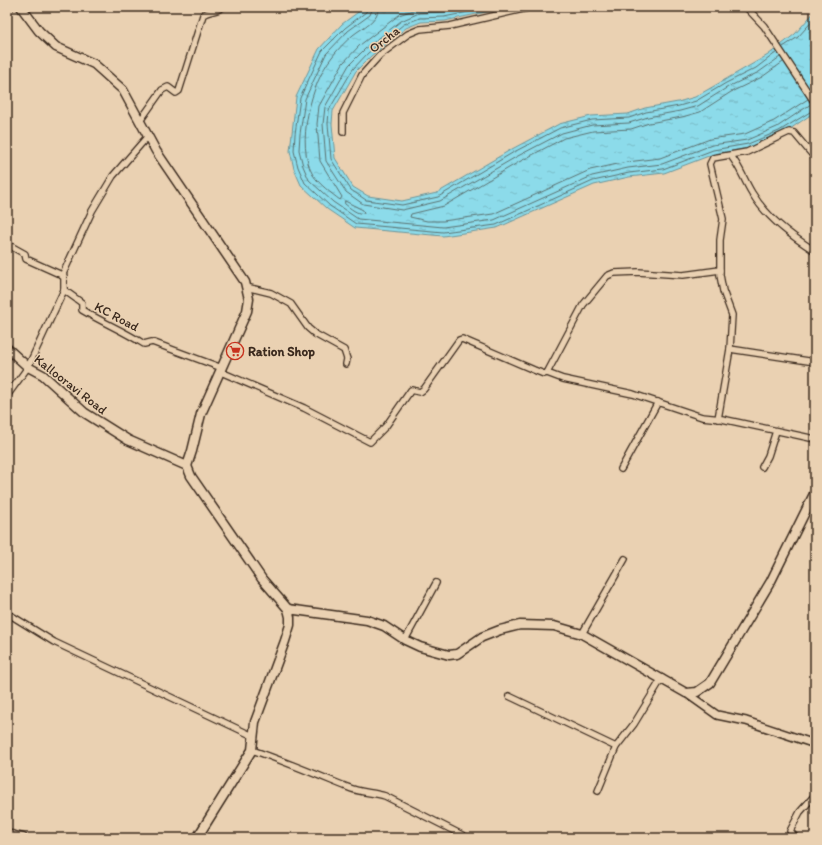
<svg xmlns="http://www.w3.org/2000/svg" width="822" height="845" viewBox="0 0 822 845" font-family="Itim,sans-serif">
<defs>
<pattern id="water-ripples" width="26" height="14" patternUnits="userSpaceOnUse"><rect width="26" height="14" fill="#8cdbea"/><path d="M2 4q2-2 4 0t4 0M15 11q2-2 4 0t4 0" fill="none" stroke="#7abcc8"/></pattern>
</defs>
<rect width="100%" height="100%" fill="#ead1b2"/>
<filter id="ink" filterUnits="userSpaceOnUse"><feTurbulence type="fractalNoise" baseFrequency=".025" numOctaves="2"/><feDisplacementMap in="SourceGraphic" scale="8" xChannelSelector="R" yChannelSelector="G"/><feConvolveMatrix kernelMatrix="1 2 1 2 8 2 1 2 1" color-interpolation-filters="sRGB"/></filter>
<g filter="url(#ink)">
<path fill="url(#water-ripples)" stroke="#6c9498" d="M365,7H508L445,21L421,22L406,28L371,56L356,71L333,111L332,124L335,158L353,187L368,196L402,201L437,193L512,149L559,124L591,116L628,114L645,108L678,102L695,97L768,55L795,34L815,11V112L781,135L749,148L714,154L664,173L629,177L594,185L497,228L443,236L355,228L327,209L301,185L294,169L290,151L296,97L319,49L342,24Z"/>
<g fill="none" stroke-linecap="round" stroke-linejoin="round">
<g stroke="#5b7170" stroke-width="1">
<path d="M368,7L366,12L345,28L322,51L300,98L295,134L294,151L298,167L305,183L330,206L356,224L443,232L496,225L593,181L629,173L663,169L713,150L748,144L779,131L815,109"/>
<path d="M373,7L370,15L348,31L326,54L305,99L300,134L299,150L303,166L309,180L333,202L358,219L443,227L494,220L592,176L628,168L662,164L712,145L747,140L777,127L811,104"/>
<path d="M379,7C378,21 363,27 353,35C346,41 338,49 332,57C311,83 295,145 313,175C319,184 332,194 340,200L342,197L320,161L317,124L319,106L343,63L360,45L399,15L422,7"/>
<path d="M470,7L444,12L419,13L401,21L365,49L349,65L325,107L323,124L326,161L346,192L363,204L402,210L440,201L516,157L562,133L592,125L629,123L648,117L680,111L698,106L728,87L759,72L780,57"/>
<path d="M493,7L444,17L420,18L404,24L368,53L353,69L329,110L328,124L331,159L351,190L366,200L402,205L438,197L514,152L560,128L592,120L629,118L646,112L679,106L696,101L726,83L756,68L777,52"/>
<path d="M783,47L798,37L815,18"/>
<path d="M783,62L762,77L731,92L700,112L682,117L649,123L631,129L593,131L564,138L519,162L444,206L411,214L410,217L427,221H443L493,214L590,170L627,162L660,158L710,139L745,134L774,121L808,99"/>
<path d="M345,201L363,210L364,213C358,215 350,208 345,204Z"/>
</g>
<defs>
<g id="minor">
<path d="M746,7L764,26L815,103"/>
<path d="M7,9L11,7"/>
<path d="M140,121L162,90L168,87L176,93L179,91L203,15C209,10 217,12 223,7"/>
<path d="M343,132V113L362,75L380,55L408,34L420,29L450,26L532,7"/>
<path d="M731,156C740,167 744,180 752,193C766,217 791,236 815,251"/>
<path d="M7,244L25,254L26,259L64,276V290L82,303V310C102,322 124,331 144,344L152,342L222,368"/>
<path d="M62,276L92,211L113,176L148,136"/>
<path d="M246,287L271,293L291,304L308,328L315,334L344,350L347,359L346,364"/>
<path d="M730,349L815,362"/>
<path d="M221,372L304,408L370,442L386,426L411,390L420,392L424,389L459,340L462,339L534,370L544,374L547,373L583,305L607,276L614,273L638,272L683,275L720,270"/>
<path d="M547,373L563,379L633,394L702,417L722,419L815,439"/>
<path d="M7,396L28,367L64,290"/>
<path d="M718,419L730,349L732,315L723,291L720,275V240L723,219L710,164L713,158L747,152L789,132L794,133L815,158"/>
<path d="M762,467L768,456L776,431"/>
<path d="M621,469L658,402"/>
<path d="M7,613L54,642L253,736"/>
<path d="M582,634L625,559"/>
<path d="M405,640L436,583"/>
<path d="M509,696L616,747"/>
<path d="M252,750C284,761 315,774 347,787C360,793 372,792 385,796L468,838"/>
<path d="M598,791L616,747L634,724L662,678"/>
<path d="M796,838L790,831L800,812L815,795"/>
</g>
<path id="tertiary" d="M686,693L717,715L746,721L815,744"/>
<g id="secondary">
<path d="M21,7L39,31L56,47L94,64L123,90L156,151L245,282L249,299L247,311L201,414L192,451L187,466"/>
<path d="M7,348L28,367L43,375L85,413L128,440L187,466"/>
<path d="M187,466L191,476L262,579L288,609L290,617V625L285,641L255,722L252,750L197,838"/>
<path d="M288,609L367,620L384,626L405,640L420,647L449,655L457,654L482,637L500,630L520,625L554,626L582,634L686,693L697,692L710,683L771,581L815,492"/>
<path d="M7,834L23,838"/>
</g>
</defs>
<use href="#minor" stroke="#3b2a1e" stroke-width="8"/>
<use href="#tertiary" stroke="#3b2a1e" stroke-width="10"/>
<use href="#secondary" stroke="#3b2a1e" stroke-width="11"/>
<use href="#minor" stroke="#ead1b2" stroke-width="5.5"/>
<use href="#tertiary" stroke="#ead1b2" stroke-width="7"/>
<use href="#secondary" stroke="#ead1b2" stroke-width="8"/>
</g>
</g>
<defs>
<symbol id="supermarket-ring" viewBox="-11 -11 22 22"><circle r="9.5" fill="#ead1b2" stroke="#c8321e" stroke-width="1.5"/><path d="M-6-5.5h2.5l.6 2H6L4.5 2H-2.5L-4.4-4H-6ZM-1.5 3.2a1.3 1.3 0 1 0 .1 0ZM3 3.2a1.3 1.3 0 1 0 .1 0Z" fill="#c8321e"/></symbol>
</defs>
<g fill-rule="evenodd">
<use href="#supermarket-ring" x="225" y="341" width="20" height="20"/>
</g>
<g text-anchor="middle" stroke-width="3" stroke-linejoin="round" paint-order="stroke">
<g font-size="13" fill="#3b2a1e" stroke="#ead1b2">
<text transform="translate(384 39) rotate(-38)" y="5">Orcha</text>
<text transform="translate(117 316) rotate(28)" y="5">KC Road</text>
<text transform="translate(71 384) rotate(38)" y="5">Kallooravi Road</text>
</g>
<g font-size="13" font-weight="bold" fill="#3b2a1e" stroke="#ead1b2" text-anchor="start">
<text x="248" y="356">Ration Shop</text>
</g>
</g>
<rect width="822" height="845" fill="none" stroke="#ead1b2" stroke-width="24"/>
<rect x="12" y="12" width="798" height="821" fill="none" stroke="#3b2a1e" stroke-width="1.5" filter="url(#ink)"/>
</svg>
